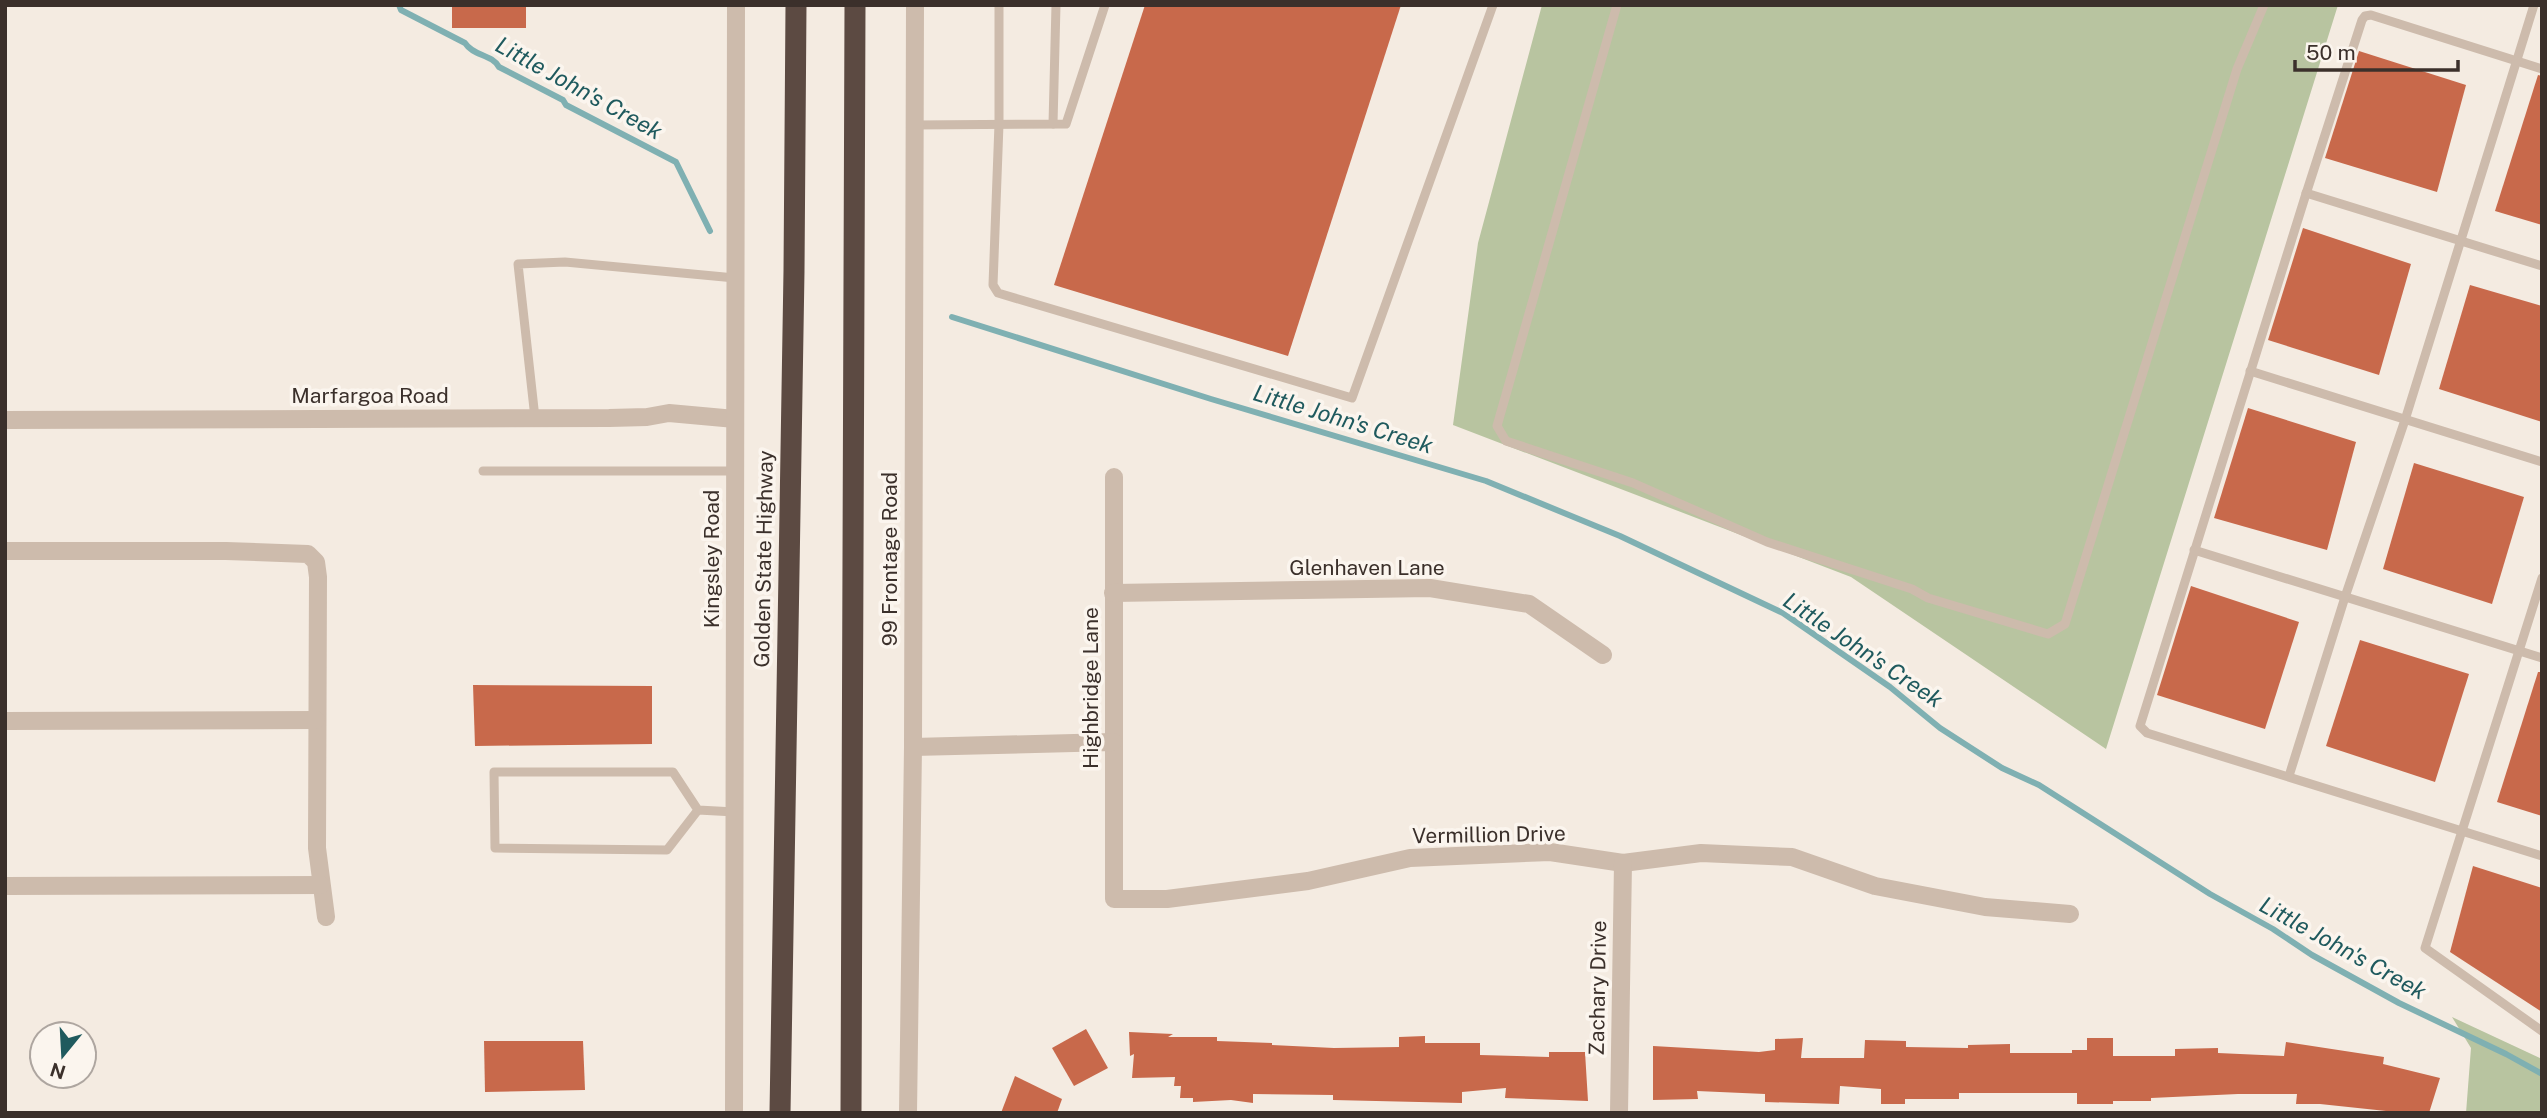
<svg xmlns="http://www.w3.org/2000/svg" width="2547" height="1118" viewBox="0 0 2547 1118" font-family="'Public Sans',sans-serif">
<rect width="100%" height="100%" fill="#f4ebe1"/>
<g fill="#b8c4a0">
<path d="M1542,5H2338L2106,749L1851,577L1453,425L1478,243Z"/>
<path d="M2452,1017L2542,1059V1113H2466L2471,1048Z"/>
</g>
<g fill="none" stroke-linecap="round" stroke-linejoin="round">
<g stroke="#7fb0b2" stroke-width="6">
<path d="M399,5L401,10L465,43C473,56 492,54 499,67L563,100L566,105L676,162L710,231"/>
<path d="M952,317L1211,399L1486,481L1620,536L1783,613L1890,687L1940,728L2002,768L2039,785L2210,894L2273,929L2312,955L2399,1003L2506,1054L2542,1074"/>
</g>
</g>
<g fill="#c8694b">
<rect x="452" y="5" width="74" height="23"/>
<path d="M1145,5H1401L1288,356L1054,285Z"/>
<path d="M2359,51L2466,85L2437,192L2325,158Z"/>
<path d="M2538,75L2542,76V225L2495,211Z"/>
<path d="M2303,228L2411,264L2379,375L2268,340Z"/>
<path d="M2470,285L2542,306V422L2439,389Z"/>
<path d="M2248,408L2356,442L2327,550L2214,518Z"/>
<path d="M2414,463L2524,497L2492,604L2383,569Z"/>
<path d="M2191,586L2299,622L2265,729L2157,695Z"/>
<path d="M2360,640L2469,674L2435,782L2326,746Z"/>
<path d="M2538,672H2542V816L2497,802Z"/>
<path d="M473,685L652,686V744L475,746Z"/>
<path d="M2473,866L2542,888V1012L2450,952Z"/>
<path d="M1086,1029L1108,1068L1074,1086L1052,1048Z"/>
<path d="M1129,1032L1173,1034L1168,1037H1217V1041L1272,1043V1045L1334,1048L1399,1047V1037L1425,1036V1043H1480V1055L1549,1057V1052H1585L1588,1101L1505,1098L1506,1088L1462,1092V1103L1333,1100V1095L1253,1094V1103L1231,1100L1193,1102V1098H1180L1181,1086H1174L1175,1077L1132,1078L1134,1054L1130,1056Z"/>
<path d="M1803,1038L1801,1058H1864L1865,1040L1906,1041V1047L1968,1048V1045L2010,1044V1053H2072V1050H2087V1038H2113V1056H2175V1049L2218,1048V1053L2284,1056L2286,1042L2384,1057L2383,1064L2440,1078L2429,1113H2386V1111L2320,1104H2296L2297,1094H2238L2151,1098V1101H2113V1104H2077V1093H1959V1099H1905V1104H1881V1089L1840,1086L1839,1104L1765,1102V1094L1697,1091L1698,1099L1653,1100V1046L1759,1052L1775,1050V1039Z"/>
<path d="M484,1041H583L585,1090L485,1092Z"/>
<path d="M1015,1076L1062,1099L1057,1113H1001Z"/>
</g>
<g fill="none" stroke-linecap="round" stroke-linejoin="round">
<g stroke="#cdbbac" stroke-width="9">
<path d="M999,5V124L993,285L998,293L1352,398L1493,5"/>
<path d="M1617,5L1497,426L1506,441L1633,483L1767,542L1912,589L1928,598L2048,634L2065,624L2237,69L2264,5"/>
<path d="M2542,69L2371,15L2365,16L2362,20L2305,197L2140,726L2147,733L2542,856"/>
<path d="M1053,124L1056,5"/>
<path d="M914,125L1066,124L1105,5"/>
<path d="M2306,193L2542,266"/>
<path d="M2250,371L2542,462"/>
<path d="M535,418L518,264L565,262L735,278"/>
<path d="M483,471H735"/>
<path d="M2194,550L2542,658"/>
<path d="M2542,578L2425,948L2542,1031"/>
<path d="M2289,776L2345,597L2405,420L2534,5"/>
<path d="M698,810L667,850L495,848L494,772H673L698,810L735,812"/>
</g>
<g stroke="#cdbbac" stroke-width="18">
<path d="M5,420L609,418L647,417L669,413L735,419"/>
<path d="M1114,477V899H1167L1308,881L1410,858L1550,852L1623,863L1701,853L1792,857L1875,886L1985,907L2070,914"/>
<path d="M5,551H226L308,554L316,562L318,577L317,848L326,917"/>
<path d="M1113,593L1430,588L1529,604L1603,655"/>
<path d="M5,721L316,720"/>
<path d="M913,747L1113,742"/>
<path d="M5,886L321,885"/>
<path d="M1619,1113L1623,863"/>
</g>
<g stroke="#cdbbac" stroke-width="18">
<path d="M734,1113L736,5"/>
<path d="M908,1113L913,747L915,5"/>
</g>
<g stroke="#5c4a42" stroke-width="21">
<path d="M780,1113L794,271L796,5"/>
<path d="M851,1113L855,5"/>
</g>
</g>
<g text-anchor="middle" stroke-width="7" stroke-linejoin="round" paint-order="stroke">
<g font-size="21" fill="#3b302b" stroke="#fbf5ee">
<text x="370" y="403">Marfargoa Road</text>
<text transform="translate(712 559) rotate(-90)" y="7">Kingsley Road</text>
<text transform="translate(764 559) rotate(-89)" y="7">Golden State Highway</text>
<text transform="translate(890 559) rotate(-90)" y="7">99 Frontage Road</text>
<text x="1367" y="575">Glenhaven Lane</text>
<text transform="translate(1091 688) rotate(-90)" y="7">Highbridge Lane</text>
<text transform="translate(1489 835) rotate(-1)" y="7">Vermillion Drive</text>
<text transform="translate(1598 988) rotate(-89)" y="7">Zachary Drive</text>
</g>
<g font-size="23" font-style="italic" fill="#1f5a5e" stroke="#fbf5ee">
<text transform="translate(579 88) rotate(29)" y="8">Little John's Creek</text>
<text transform="translate(1343 419) rotate(17)" y="8">Little John's Creek</text>
<text transform="translate(1863 650) rotate(34)" y="8">Little John's Creek</text>
<text transform="translate(2343 948) rotate(29)" y="8">Little John's Creek</text>
</g>
</g>
<rect width="2547" height="1118" fill="none" stroke="#3b302b" stroke-width="14"/>
<g transform="translate(63 1055) rotate(198)"><circle r="33" fill="#fbf5ee" stroke="#aea6a0" stroke-width="2"/>
<path d="M0-5L12 26L0 18L-12 26Z" fill="#1f5a5e"/>
<text y="-10" font-size="19" font-weight="bold" text-anchor="middle" fill="#3b302b">N</text>
</g>
<path d="M2295 60v10h163v-10" fill="none" stroke="#3b302b" stroke-width="3.5"/>
<text x="2306" y="60" font-size="21" fill="#3b302b" stroke="#fbf5ee" stroke-width="5" paint-order="stroke">50 m</text>
</svg>
